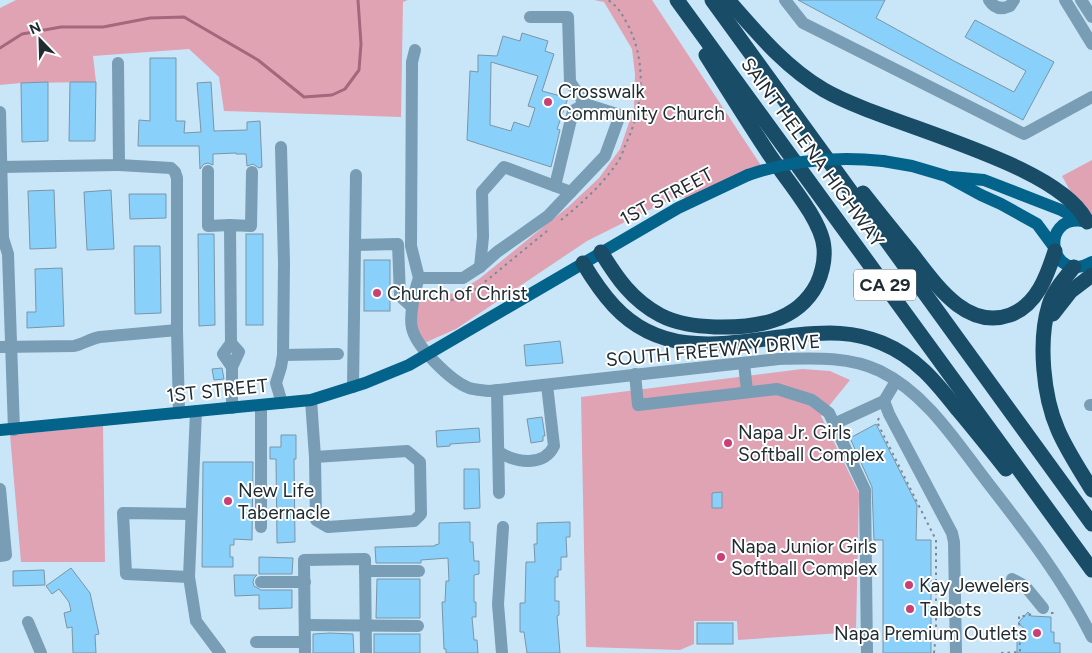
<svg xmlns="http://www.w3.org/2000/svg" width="1092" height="653" viewBox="0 0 1092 653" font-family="Figtree,sans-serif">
<rect width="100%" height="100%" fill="#c9e6f8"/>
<g fill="#e0a3b4">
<path d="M16,0H408L403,2L401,117L224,111L219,77L189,49L93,56L96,82L21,83L0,85V8Z"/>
<path d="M594,0H652L764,170L695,200L677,196L587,241L456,329L422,344L412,313L415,298L456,293L479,279L568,207L599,178L620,149L634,108L635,74L632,49L604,2Z"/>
<path d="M1092,160V225L1079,207L1062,176Z"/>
<path d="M802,369L830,371L850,380L821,416L859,493L856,632L738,640L737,621H694V644L680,650L586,647L581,397Z"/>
<path d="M103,426L105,562H21L10,435Z"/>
</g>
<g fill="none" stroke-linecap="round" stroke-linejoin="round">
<path stroke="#a4677c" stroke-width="3" d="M0,48L22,34L61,27H103L150,18L184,17L258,60L304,97L332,95L345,89L359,70L361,44L358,0"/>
</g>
<g fill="#89d1fb" stroke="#7a95a6" fill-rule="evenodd">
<path d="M798,0H885L876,18L954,61L1014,92L1026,71L965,37L975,20L1054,62L1023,120Z"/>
<path d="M522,33L548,41L545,51L554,54L542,91L568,98L557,129L560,130L551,167L467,140L470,71L478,72V55L497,56L503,36L520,41ZM491,62L538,76L528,106L535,108L529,127L514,122L511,131L490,125Z"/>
<path d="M150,58H176V121H185L184,133L201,132L197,83L211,82L214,131L247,130V122L260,121L262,167L259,168L253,164L247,166L246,154H236V153L213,154V165L208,163L204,164L200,169L199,146H138L139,120L150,121Z"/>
<path d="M48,82V141L22,142L21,83Z"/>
<path d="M70,82H96L95,141H69Z"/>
<path d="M54,190L56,248L30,249L28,191Z"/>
<path d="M111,190L114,249L87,250L84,192Z"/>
<path d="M129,194H166V218L130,219Z"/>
<path d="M198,234H214L215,325L199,326Z"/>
<rect x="246" y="234" width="17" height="91"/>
<path d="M134,246H160L161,313L135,314Z"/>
<rect x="364" y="260" width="26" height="51"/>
<path d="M62,268L64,326L27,328V312H36L35,269Z"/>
<path d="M560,341L563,363L526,366L524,345Z"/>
<path d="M222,368L224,379L214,380L212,369Z"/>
<path d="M542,417L545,436H543V441L531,443L527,419Z"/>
<path d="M876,424L917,505L916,540H931V653H883V540H874L872,487L850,438Z"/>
<path d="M479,428L480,442L450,444V446L437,447L436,431Z"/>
<path d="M281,435H296V459H294L295,542L277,543L276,459H270V447H281Z"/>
<path d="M203,462H253L252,540L234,539V545H230V557H233V567H202Z"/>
<path d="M464,469H479L480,508L464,509Z"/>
<path d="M722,492V508H712V493Z"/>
<path d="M470,522V542H473L474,561H479V574L474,575V602H476V617H472L474,640H477L478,653H446V649H444L442,602H445L446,581H449L448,558L421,560V563H376L375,547L435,546V545L439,544V523Z"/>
<path d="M570,522V537H566L567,557H561V570H558V577H555V601H559V615L557,616L560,653H527L524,632H520V603H525L526,562H535L534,544H537V523Z"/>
<path d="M259,557L293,558L292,574H259Z"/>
<path d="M71,568L90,593L99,634L95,635L96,653H73L72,627L67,628L64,613L71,611L69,602L59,589L52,594L46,586Z"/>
<path d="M44,570L45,585L13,586V571Z"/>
<path d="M234,575H257L254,578L253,582L254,586L261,590H292V608L259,609V595L235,596Z"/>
<path d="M377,579H420V618H376Z"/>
<path d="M1028,612L1031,616L1051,617V632H1054V643H1060V653H1017V634L1028,632L1018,623Z"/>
<rect x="697" y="623" width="36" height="21"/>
<path d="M330,633L353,634L354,653H313V634Z"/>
<rect x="374" y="634" width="46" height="19"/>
</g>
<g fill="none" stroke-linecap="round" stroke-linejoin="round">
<g stroke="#768b97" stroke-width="2" stroke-dasharray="2.5 4" stroke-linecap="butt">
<path d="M561,220C581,204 602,185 617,163C621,158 623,151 625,146C643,108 647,65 629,27C623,16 619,7 608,0"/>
<path d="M427,293C439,305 457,300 470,294L547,231"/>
<path d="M879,418L877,422L936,540V632L934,653"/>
<path d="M1051,613H1057"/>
<path d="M1001,653L1020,652L1019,616H1028L1032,613"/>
</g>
<g stroke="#789db4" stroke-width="12">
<path d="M785,0L803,23L1024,134L1092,97"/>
<path d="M989,0C994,8 1001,10 1010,6L1014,0"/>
<path d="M1065,0L1092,44"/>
<path d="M1081,0L1092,17"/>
<path d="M530,17H568L570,82L585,104L620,115L605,156L548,216L497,252L480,267L463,278H419C415,289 409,317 412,328C416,347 451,381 469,388C475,390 483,390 489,391L779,359C813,358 849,356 880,371C927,394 957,443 988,483C1026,532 1064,581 1092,637"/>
<path d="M415,50L412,62L411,246L419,278"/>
<path d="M0,112L3,238L8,254L14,430"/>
<path d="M281,147L284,263L283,355L281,367L276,383L282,403"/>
<path d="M119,165L171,168L175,172L177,178V330L179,413"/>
<path d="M0,167L119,165L118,63"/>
<path d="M208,171V226L230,225"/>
<path d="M555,186L573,111L585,104"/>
<path d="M355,245L398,244L400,296L412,307"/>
<path d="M480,267L483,237L482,192L504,167L571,192"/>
<path d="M231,343L230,225L251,226L252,172"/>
<path d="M0,347L74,346C83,344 90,339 100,337L177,330"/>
<path d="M283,355L338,354"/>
<path d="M744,363L747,391"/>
<path d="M635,374L638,405L777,389L812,400L829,413L834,424"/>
<path d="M353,387L356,175"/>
<path d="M497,390L499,493"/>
<path d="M311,400L315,457L316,520L328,527L414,521L421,514L420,462L407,451L315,457"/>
<path d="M884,401L889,414L952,533L954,542L956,653"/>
<path d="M1090,405H1092"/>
<path d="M232,408V367L239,352L231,343L223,354L232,367"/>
<path d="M196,411L189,577L196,621L220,653"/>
<path d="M499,452C516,463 544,467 554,446L547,385"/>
<path d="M0,489L6,555L0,556"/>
<path d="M261,527V405"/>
<path d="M365,571H419"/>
<path d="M189,577L126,574L123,513L191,514"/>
<path d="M1012,579L1025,586L1043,608"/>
<path d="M261,582H305"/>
<path d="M28,622L41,653"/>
<path d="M305,625L418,626"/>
<path d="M256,642H305"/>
<path d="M305,653L304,560L365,559L366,653"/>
<path d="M502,653L498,604L503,527"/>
<path d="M867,653L865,490L834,424L884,401L896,381"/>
</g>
<g stroke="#04638b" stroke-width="12">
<path d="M883,161L912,166L946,176L981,195L1001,204L1037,224L1054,247"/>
<path d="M951,177L984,180L1061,210L1080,220"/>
<path d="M1083,221C1038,215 1050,286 1092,262"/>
<path d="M0,430L311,400L365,383L409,365L678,208L748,175"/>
</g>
<g stroke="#184c67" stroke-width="15">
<path d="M677,0L1092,570"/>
<path d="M712,0L1092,524"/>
<path d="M728,0C758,34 785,67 824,90C884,125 1060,162 1087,222"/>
<path d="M863,193C878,212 893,231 909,250C933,280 964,331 1010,315C1037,305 1047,276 1055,251"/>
<path d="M601,252C617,278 632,300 660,315C677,324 696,326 715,327C754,328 797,323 817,284C822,273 825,260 824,248C822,219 783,176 767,151C746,119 726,87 706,55"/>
<path d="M583,263C592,278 602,293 614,306C665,361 731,342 797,335C827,332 854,331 882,343C916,357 936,382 958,410C974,429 990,449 1006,469"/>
<path d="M1074,267C1065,278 1053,291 1049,305C1038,341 1043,396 1058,430C1067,451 1080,470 1092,490"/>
<path d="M1053,314L1071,291L1092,275"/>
</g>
<path stroke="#04638b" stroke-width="12" d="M748,175C792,160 836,156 883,161"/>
</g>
<g fill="#ca3f75" stroke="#fff" stroke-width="2">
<circle cx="548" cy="102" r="5"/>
<circle cx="377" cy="293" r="5"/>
<circle cx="728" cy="443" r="5"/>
<circle cx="228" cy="501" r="5"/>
<circle cx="721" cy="557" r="5"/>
<circle cx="909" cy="585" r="5"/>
<circle cx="910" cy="609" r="5"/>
<circle cx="1037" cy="633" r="5"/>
</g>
<g text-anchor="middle" stroke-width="4" stroke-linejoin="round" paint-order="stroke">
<rect fill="#fff" stroke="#636b70" stroke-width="1" x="854" y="269.5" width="62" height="31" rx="4"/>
<g font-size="18" font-weight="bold" fill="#202c32">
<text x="885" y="291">CA 29</text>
</g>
<g font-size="19" fill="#202c32" stroke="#fff" text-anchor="start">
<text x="558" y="98">Crosswalk<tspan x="558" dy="22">Community Church</tspan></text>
<text x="387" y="300">Church of Christ</text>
<text x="738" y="439">Napa Jr. Girls<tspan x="738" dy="22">Softball Complex</tspan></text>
<text x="238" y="497">New Life<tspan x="238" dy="22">Tabernacle</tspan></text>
<text x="731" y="553">Napa Junior Girls<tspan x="731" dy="22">Softball Complex</tspan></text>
<text x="919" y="592">Kay Jewelers</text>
<text x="920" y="616">Talbots</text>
<text x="1027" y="640" text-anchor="end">Napa Premium Outlets</text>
</g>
<g font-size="19" fill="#202c32" stroke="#fff">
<text transform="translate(813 152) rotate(54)" y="7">SAINT HELENA HIGHWAY</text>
<text transform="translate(666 196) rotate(-28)" y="7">1ST STREET</text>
<text transform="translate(713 350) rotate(-5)" y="7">SOUTH FREEWAY DRIVE</text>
<text transform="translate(217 390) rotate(-6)" y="7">1ST STREET</text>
</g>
</g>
<g transform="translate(40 40) rotate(337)" stroke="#ffffff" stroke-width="4" paint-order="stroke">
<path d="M0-4L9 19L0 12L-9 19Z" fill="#202c32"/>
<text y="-8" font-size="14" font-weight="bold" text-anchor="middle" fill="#202c32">N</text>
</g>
</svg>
